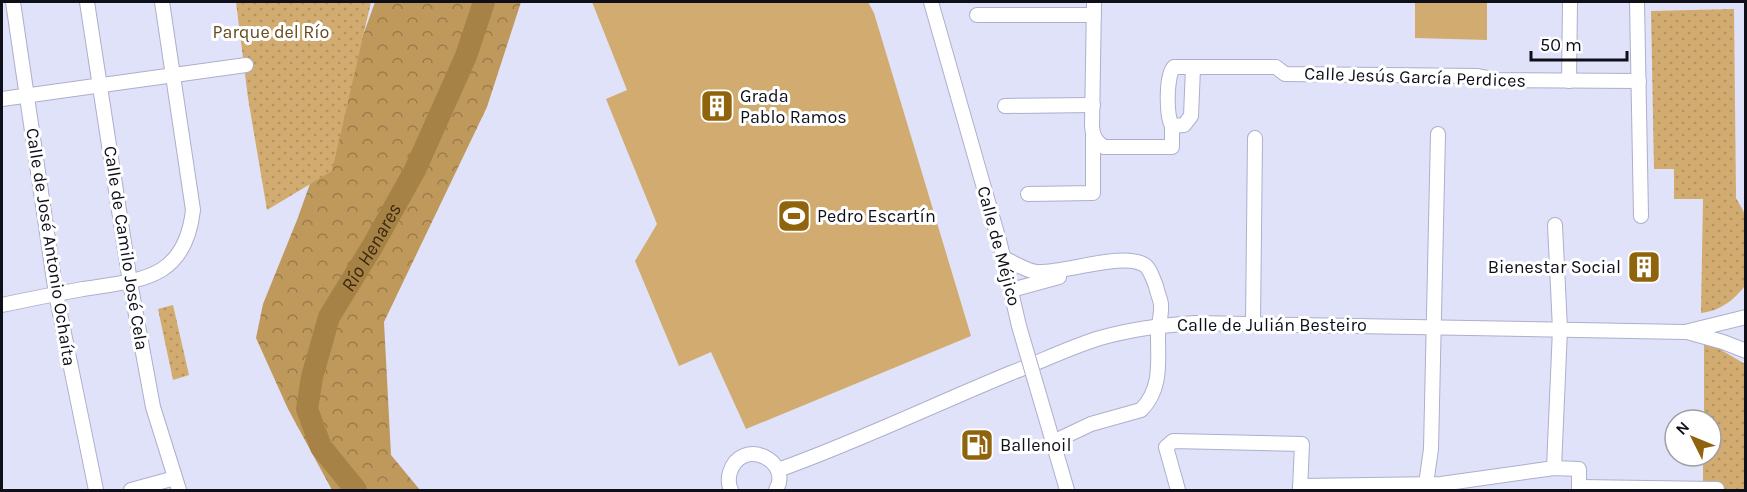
<svg xmlns="http://www.w3.org/2000/svg" width="1747" height="492" viewBox="0 0 1747 492" font-family="Karla,sans-serif">
<defs>
<pattern id="forest-crowns" width="20" height="18" patternUnits="userSpaceOnUse" patternTransform="scale(1.5)"><rect width="20" height="18" fill="#bf995c"/><path d="M2 6a3 3 0 1 1 6 0M12 15a3 3 0 1 1 6 0" fill="none" stroke="#9a7b4b"/></pattern>
<pattern id="park-dots" width="8" height="8" patternUnits="userSpaceOnUse" patternTransform="scale(1.5)"><rect width="8" height="8" fill="#d1ab6f"/><path d="M2 2h.1M6 6h.1" fill="none" stroke="#b29260" stroke-width="1.8" stroke-linecap="round"/></pattern>
</defs>
<rect width="100%" height="100%" fill="#e0e2fa"/>
<path fill="url(#forest-crowns)" d="M375,2H521L487,107L384,322L391,455L420,490H332L288,409L256,338L263,304L297,220Z"/>
<g fill="url(#park-dots)">
<path d="M236,2H371L332,171L267,210L248,98Z"/>
<path d="M1734,9L1736,198L1745,214V286C1734,300 1720,311 1701,313L1703,199H1674V169H1654L1651,11Z"/>
<path d="M173,305L189,375L173,380L158,309Z"/>
<path d="M1704,340L1745,364L1746,490H1703V456H1711V420H1704Z"/>
</g>
<g fill="#d1ab6f">
<path d="M592,2H868L874,13L971,336L746,429L711,352L679,366L635,261L657,224L606,99L627,90Z"/>
<path d="M1415,2H1487V40L1415,38Z"/>
</g>
<g fill="none" stroke-linecap="round" stroke-linejoin="round">
<path stroke="#a78246" stroke-width="22" id="s1" d="M356,490L321,447L307,409L312,377L329,317L372,247L415,170L466,56L484,2"/>
<defs>
<g id="minor">
<path d="M13,2L56,294L96,490"/>
<path d="M87,2L130,282L153,407L179,490"/>
<path d="M931,2L1000,244L1019,326"/>
<path d="M1094,2L1092,126C1093,136 1095,141 1104,147H1172V126"/>
<path d="M1637,2L1641,216"/>
<path d="M977,15H1094"/>
<path d="M1193,68L1191,116L1184,125L1172,126C1166,115 1166,75 1174,67H1276L1285,74L1478,76L1498,80L1639,81"/>
<path d="M1569,81L1570,2"/>
<path d="M2,99L246,65"/>
<path d="M1005,106L1093,105"/>
<path d="M1028,194L1093,193V136"/>
<path d="M1003,258C1013,262 1026,271 1037,272C1063,274 1126,250 1146,266C1151,271 1153,279 1156,286C1157,292 1160,298 1161,304C1162,314 1158,326 1158,336C1158,362 1162,389 1141,410L1091,424L1053,442"/>
<path d="M1011,290L1059,277"/>
<path d="M2,305C29,299 56,294 83,289C141,280 185,280 193,210L162,2"/>
<path d="M1253,324L1255,138"/>
<path d="M1687,332L1723,342L1746,351"/>
<path d="M1043,408L1067,490"/>
<path d="M1554,468L1560,329L1555,225"/>
<path d="M778,470C857,442 933,405 1011,373C1040,362 1070,347 1100,338C1132,329 1163,325 1195,323L1685,332L1746,317"/>
<path d="M1426,484L1431,449L1438,134"/>
<path d="M1300,486L1441,484L1554,468L1579,469V490"/>
<path d="M1579,487L1717,489"/>
<path d="M131,490L175,478"/>
<path d="M731,490C728,484 728,479 730,472C742,436 793,461 776,490"/>
<path d="M1178,490L1166,447L1173,441L1302,444L1300,490"/>
</g>
</defs>
<use href="#minor" stroke="#adafcc" stroke-width="16"/>
<use href="#minor" stroke="#fff" stroke-width="14"/>
<defs>
<path id="minor-bridge" d="M1019,326L1043,408"/>
</defs>
<use href="#minor-bridge" stroke="#adafcc" stroke-width="16" stroke-linecap="butt"/>
<use href="#minor-bridge" stroke="#fff" stroke-width="14"/>
</g>
<defs>
<symbol id="building-square" viewBox="-11 -11 22 22"><rect x="-9" y="-9" width="18" height="18" rx="4" fill="#8f640c" stroke="#fff"/><path d="M-4-6H4V6H1V3H-1V6H-4ZM-2.5-4.3h1.7v1.8h-1.7ZM.8-4.3h1.7v1.8H.8ZM-2.5-1h1.7V.8h-1.7ZM.8-1h1.7V.8H.8Z" fill="#fff"/></symbol>
<symbol id="stadium-square" viewBox="-11 -11 22 22"><rect x="-9" y="-9" width="18" height="18" rx="4" fill="#8f640c" stroke="#fff"/><path d="M0-5a6.5 5 0 1 0 0 10a6.5 5 0 1 0 0-10ZM-3.5-1.8h7v3.6h-7Z" fill="#fff"/></symbol>
<symbol id="fuel-square" viewBox="-11 -11 22 22"><rect x="-9" y="-9" width="18" height="18" rx="4" fill="#8f640c" stroke="#fff"/><path d="M-5.5-6h7V0h2V4h1.3V-2.5L3-4.5l.8-.8L6-3V5H2.5V1h-1V6h-7ZM-4.2-4.7v3.2H.2V-4.7Z" fill="#fff"/></symbol>
</defs>
<g fill-rule="evenodd">
<use href="#building-square" x="698" y="87" width="38" height="38"/>
<use href="#stadium-square" x="775" y="197" width="38" height="38"/>
<use href="#building-square" x="1625" y="248" width="38" height="38"/>
<use href="#fuel-square" x="958" y="426" width="38" height="38"/>
</g>
<g text-anchor="middle" stroke-width="6" stroke-linejoin="round" paint-order="stroke">
<g font-size="18" fill="#664b1c" stroke="#fff">
<text x="271" y="38">Parque del Río</text>
</g>
<g font-size="18" fill="#0e0f19" stroke="#fff">
<text transform="translate(1415 77) rotate(2)" y="6">Calle Jesús García Perdices</text>
<text transform="translate(999 246) rotate(75)" y="6">Calle de Méjico</text>
<text transform="translate(51 247) rotate(81)" y="6">Calle de José Antonio Ochaíta</text>
<text transform="translate(126 248) rotate(81)" y="6">Calle de Camilo José Cela</text>
<text x="1272" y="331">Calle de Julián Besteiro</text>
</g>
<g font-size="18" fill="#0e0f19" stroke="#fff" text-anchor="start">
<text x="740" y="102">Grada<tspan x="740" dy="21">Pablo Ramos</tspan></text>
<text x="817" y="222">Pedro Escartín</text>
<text x="1621" y="273" text-anchor="end">Bienestar Social</text>
<text x="1000" y="451">Ballenoil</text>
</g>
<g font-size="20" font-style="italic" fill="#3a290d" stroke="#fff">
<text dy="7" stroke="none"><textPath href="#s1" startOffset="272">Río Henares</textPath></text>
</g>
</g>
<rect width="1747" height="492" fill="none" stroke="#0e0f19" stroke-width="6"/>
<g transform="translate(1693 438) rotate(313)"><circle r="28" fill="#ffffff" stroke="#9f9fa3" stroke-width="1.5"/>
<path d="M0-4.5L10 22L0 15L-10 22Z" fill="#8f640c"/>
<text y="-9" font-size="16" font-weight="bold" text-anchor="middle" fill="#0e0f19">N</text>
</g>
<path d="M1531 51v9h96v-9" fill="none" stroke="#0e0f19" stroke-width="3"/>
<text x="1540" y="51" font-size="18" fill="#0e0f19" stroke="#ffffff" stroke-width="4.5" paint-order="stroke">50 m</text>
</svg>
